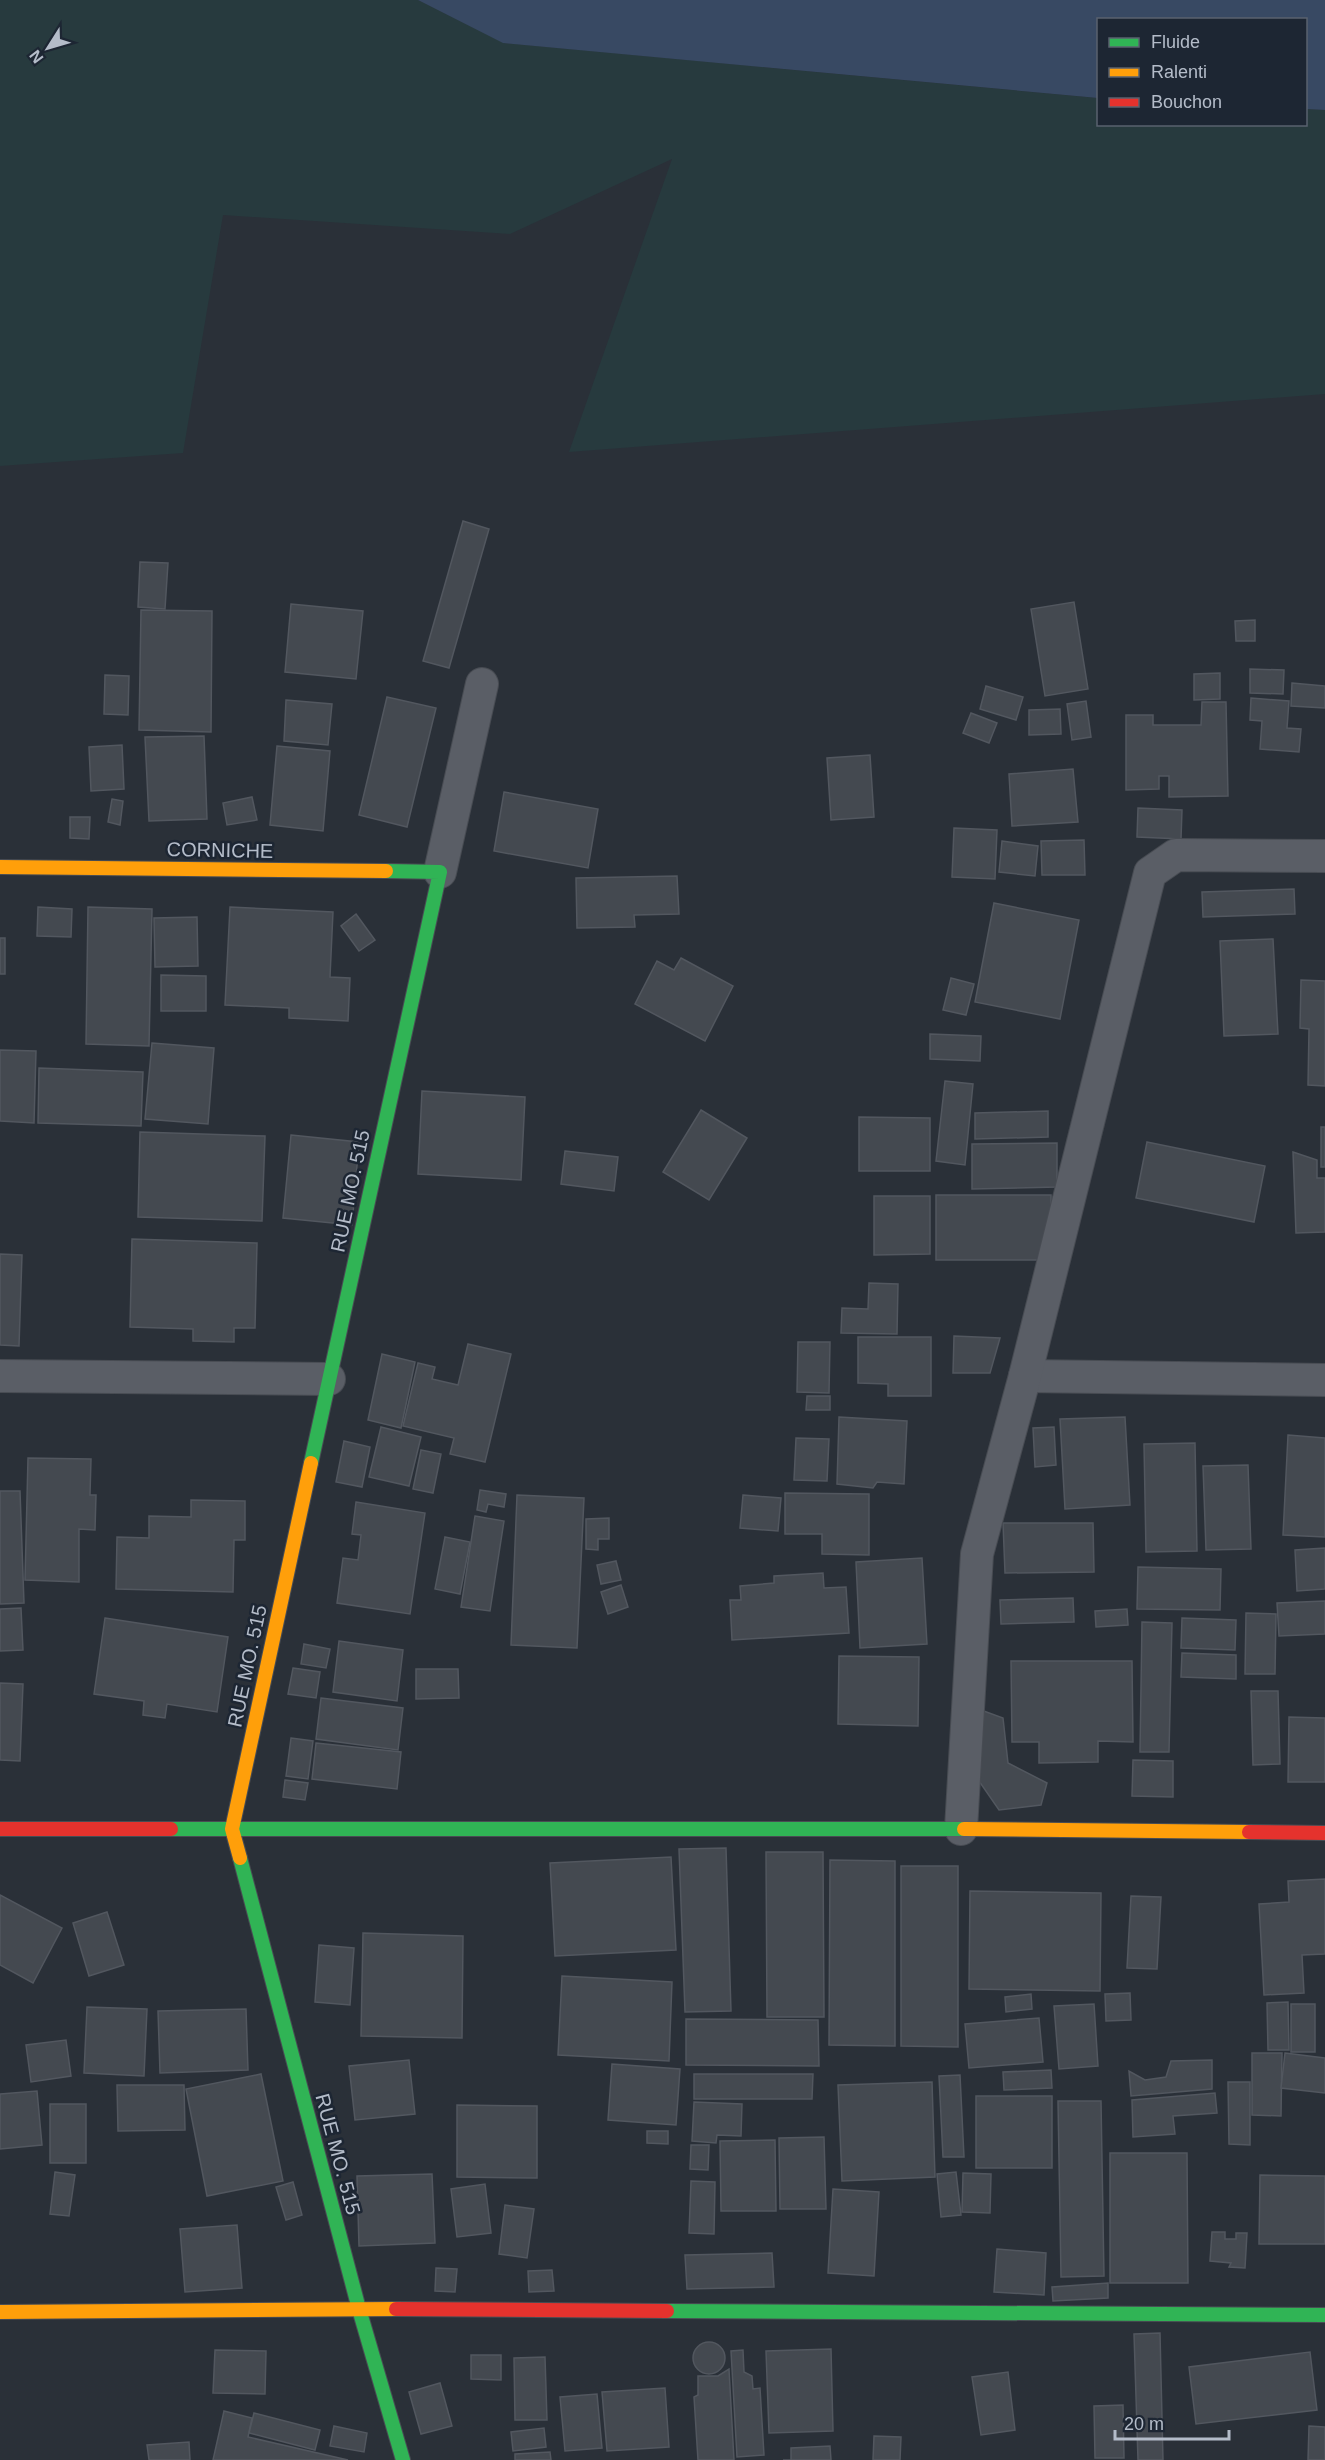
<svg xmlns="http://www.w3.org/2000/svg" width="1325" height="2460" viewBox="0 0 1325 2460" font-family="Arial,sans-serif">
<rect width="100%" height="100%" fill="#2a3038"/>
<path fill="#273a3e" d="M0,0H418L504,43L1098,98V124H1306V109L1325,110V394L569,452L672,159L510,234L223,215L183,453L0,466Z"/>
<path fill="#384963" d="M418,0H1325V110L1306,109V20H1098V98L503,43Z"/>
<g fill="#444950" stroke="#52575f" stroke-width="1.5">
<path d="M463,521L489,529L449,668L423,661Z"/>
<path d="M140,562L168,563L165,609L138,607Z"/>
<path d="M1074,602L1088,689L1045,696L1031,609Z"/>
<path d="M291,604L363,611L356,679L285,672Z"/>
<path d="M141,610L212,611L211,732L139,730Z"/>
<path d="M1255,620V641H1236L1235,621Z"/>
<path d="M1250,669L1284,670L1283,694L1250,693Z"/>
<path d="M1220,673V699L1194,700V674Z"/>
<path d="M105,675L129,676L128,715L104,714Z"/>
<path d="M1292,683L1325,686V708L1291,706Z"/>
<path d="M986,686L1023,697L1016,720L980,709Z"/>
<path d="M387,697L436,708L407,827L359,815Z"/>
<path d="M1251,698L1289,701L1287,728L1301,729L1299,752L1260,749L1262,721L1250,720Z"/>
<path d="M286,700L332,704L328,745L284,741Z"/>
<path d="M1086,701L1091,737L1072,740L1067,704Z"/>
<path d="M1202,702H1226L1228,796L1169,797V776H1159V789L1126,790V715H1153V725H1201Z"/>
<path d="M1060,709L1061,734L1029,735V710Z"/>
<path d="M971,713L997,723L989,743L963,733Z"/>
<path d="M204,736L207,819L149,821L145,737Z"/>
<path d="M122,745L124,789L91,791L89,747Z"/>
<path d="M277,746L330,751L323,831L270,825Z"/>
<path d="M870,755L874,817L831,820L827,758Z"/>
<path d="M1073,769L1078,822L1012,826L1009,774Z"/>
<path d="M504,792L598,809L588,868L494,851Z"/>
<path d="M252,797L257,820L227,825L223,803Z"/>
<path d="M112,799L123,801L120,825L108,822Z"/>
<path d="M1138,808L1182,810L1181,839L1137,837Z"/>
<path d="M70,817H90L89,839L70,838Z"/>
<path d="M954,828L997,830L995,879L952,877Z"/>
<path d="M1084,840L1085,875H1042L1041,841Z"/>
<path d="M1002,841L1038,846L1035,876L999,872Z"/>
<path d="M677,876L679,914L634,915L635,927L577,928L576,878Z"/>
<path d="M1294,889L1295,914L1203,917L1202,892Z"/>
<path d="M994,903L1079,920L1060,1019L975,1002Z"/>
<path d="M38,907L72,909L71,937L37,936Z"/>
<path d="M88,907L152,909L149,1046L86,1044Z"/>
<path d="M230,907L333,912L330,977L350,978L348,1021L289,1018V1008L225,1005Z"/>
<path d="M356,914L375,940L359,951L341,926Z"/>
<path d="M197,917L198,966L155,967L154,918Z"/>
<rect x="0" y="938" width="5" height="36"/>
<path d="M1273,939L1278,1034L1224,1036L1220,941Z"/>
<path d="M681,958L733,986L705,1041L635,1004L657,961L674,970Z"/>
<path d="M161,975L206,976V1011H161Z"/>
<path d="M951,978L974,984L966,1015L943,1010Z"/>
<path d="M1301,980L1325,981V1086L1308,1085L1309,1029L1300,1028Z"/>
<path d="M930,1034L981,1036L980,1061L930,1059Z"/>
<path d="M152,1043L214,1048L208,1124L145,1119Z"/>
<path d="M0,1050L36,1051L34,1123L0,1121Z"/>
<path d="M39,1068L143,1072L141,1126L38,1123Z"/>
<path d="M945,1081L973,1084L965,1165L936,1161Z"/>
<path d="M422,1091L525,1097L521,1180L418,1174Z"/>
<path d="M701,1110L747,1138L709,1200L663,1172Z"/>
<path d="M1048,1111V1137L975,1139V1113Z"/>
<path d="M859,1117L930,1118V1171H859Z"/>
<rect x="1321" y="1127" width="4" height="40"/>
<path d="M140,1132L265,1136L262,1221L138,1217Z"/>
<path d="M291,1135L359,1142L352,1225L283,1218Z"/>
<path d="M1147,1142L1265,1166L1254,1222L1136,1198Z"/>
<path d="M1057,1143V1187L972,1189V1144Z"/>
<path d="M565,1151L618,1157L614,1191L561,1184Z"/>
<path d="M1293,1152L1317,1160V1178H1325V1232L1296,1233Z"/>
<path d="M936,1195H1051L1052,1260H936Z"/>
<path d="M874,1196H930V1254L874,1255Z"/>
<path d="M132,1239L257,1243L255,1328H234V1342L193,1341V1329L130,1327Z"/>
<path d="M0,1254L22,1255L19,1346L0,1345Z"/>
<path d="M869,1283L898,1284L897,1334L841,1333L842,1308L868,1309Z"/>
<path d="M954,1336L1000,1338L990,1373H953Z"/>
<path d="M858,1337H931V1396H888V1384L858,1383Z"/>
<path d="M798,1342H830L829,1393L797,1392Z"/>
<path d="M468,1344L511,1354L485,1462L450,1454L454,1438L403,1426L418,1363L435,1367L432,1379L458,1385Z"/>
<path d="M382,1354L415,1362L401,1428L368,1420Z"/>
<path d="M807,1396H830V1410H806Z"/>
<path d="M839,1417L907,1421L904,1484L877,1482L873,1488L837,1484Z"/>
<path d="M1125,1417L1130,1505L1065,1509L1060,1419Z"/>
<path d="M381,1427L421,1437L409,1486L369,1477Z"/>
<path d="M1054,1427L1056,1465L1035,1467L1033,1428Z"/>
<path d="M1288,1435L1325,1438V1537L1283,1535Z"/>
<path d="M796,1438L829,1439L827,1481L794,1480Z"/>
<path d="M344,1441L370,1447L362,1487L336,1482Z"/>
<path d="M1195,1443L1197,1551L1146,1552L1144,1444Z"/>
<path d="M421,1450L441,1454L433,1493L413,1489Z"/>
<path d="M28,1458L91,1459L90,1495H96L95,1530L79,1529V1582L25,1580Z"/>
<path d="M1248,1465L1251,1549L1206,1550L1203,1466Z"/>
<path d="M480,1490L506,1494L504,1507L488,1504L486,1512L477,1510Z"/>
<path d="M0,1491H20L24,1603L0,1604Z"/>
<path d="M785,1493L869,1494V1555L822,1554V1534H785Z"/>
<path d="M517,1495L584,1498L577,1648L511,1645Z"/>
<path d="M743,1495L781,1498L778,1531L740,1528Z"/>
<path d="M191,1500L245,1501V1540H234L233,1592L116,1589L117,1537L149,1538V1516L191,1517Z"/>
<path d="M356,1502L425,1513L410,1614L337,1603L343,1558L358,1560L361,1535L352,1534Z"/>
<path d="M475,1516L504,1521L490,1611L461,1607Z"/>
<path d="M609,1518V1539H598V1550L586,1549V1519Z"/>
<path d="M1003,1523H1093L1094,1572L1005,1573Z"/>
<path d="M445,1537L470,1542L460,1594L435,1589Z"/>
<path d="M1325,1548V1589L1297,1591L1295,1550Z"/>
<path d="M922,1558L927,1644L860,1648L856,1562Z"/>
<path d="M616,1561L621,1580L601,1584L597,1565Z"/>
<path d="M1138,1567L1221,1569L1220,1610L1137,1609Z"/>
<path d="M823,1573L824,1588L846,1587L849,1633L732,1640L730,1600H741L740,1586L774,1583V1576Z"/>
<path d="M621,1585L628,1607L608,1614L601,1592Z"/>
<path d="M1073,1598L1074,1622L1001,1624L1000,1600Z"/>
<path d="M1325,1601V1634L1279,1636L1277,1603Z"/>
<path d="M21,1608L23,1650L0,1651V1609Z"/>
<path d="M1127,1609L1128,1625L1096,1627L1095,1611Z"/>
<path d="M1246,1613L1276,1614L1275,1674H1245Z"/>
<path d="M105,1618L228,1637L217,1712L167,1704L165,1718L143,1715L144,1701L94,1694Z"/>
<path d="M1182,1618L1236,1620L1235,1650L1181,1648Z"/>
<path d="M1142,1622L1172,1623L1169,1752H1140Z"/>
<path d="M339,1641L403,1650L397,1701L333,1692Z"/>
<path d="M304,1644L330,1649L326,1668L301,1664Z"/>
<path d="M1182,1653L1236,1655V1679L1181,1677Z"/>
<path d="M839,1656L919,1657L918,1726L838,1724Z"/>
<path d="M1011,1661H1132L1133,1742L1098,1741V1762L1039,1763V1742H1012Z"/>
<path d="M293,1668L320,1672L316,1698L288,1694Z"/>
<path d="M416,1669H458L459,1698L416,1699Z"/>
<path d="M0,1683L23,1684L20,1761L0,1760Z"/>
<path d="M1251,1691H1278L1280,1764L1253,1765Z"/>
<path d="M321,1698L403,1708L398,1750L316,1739Z"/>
<path d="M981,1710L1003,1718L1008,1763L1047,1783L1041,1805L999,1810L970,1768Z"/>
<path d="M1289,1717L1325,1718V1782H1288Z"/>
<path d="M291,1738L313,1741L308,1779L286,1776Z"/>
<path d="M316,1743L401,1752L397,1789L312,1779Z"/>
<path d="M1133,1760L1173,1761V1797L1132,1796Z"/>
<path d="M285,1780L308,1783L305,1800L283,1797Z"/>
<path d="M726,1848L731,2011L685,2012L679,1849Z"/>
<path d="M766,1852H823L824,2017H767Z"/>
<path d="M671,1857L676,1950L555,1956L550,1863Z"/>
<path d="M830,1860L895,1861V2046L829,2045Z"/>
<path d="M901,1866H958V2047L901,2046Z"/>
<path d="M1325,1879V1954L1302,1955L1304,1993L1264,1995L1259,1904L1289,1902L1288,1881Z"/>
<path d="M970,1891L1101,1893L1100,1991L969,1989Z"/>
<path d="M0,1895L62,1928L33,1983L0,1965Z"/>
<path d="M1131,1896L1161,1897L1157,1969L1127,1968Z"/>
<path d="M107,1912L124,1965L89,1976L73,1923Z"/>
<path d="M363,1933L463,1936L462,2038L361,2036Z"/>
<path d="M319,1945L354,1948L350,2005L315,2002Z"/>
<path d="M562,1976L672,1982L669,2061L558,2055Z"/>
<path d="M1130,1993L1131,2020L1106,2021L1105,1994Z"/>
<path d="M1031,1994L1032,2009L1006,2012L1005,1997Z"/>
<path d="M1288,2002L1289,2050H1268L1267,2003Z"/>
<path d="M1094,2004L1098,2066L1059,2069L1054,2006Z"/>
<rect x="1291" y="2004" width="24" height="48"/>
<path d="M87,2007L147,2009L144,2076L84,2073Z"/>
<path d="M246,2009L248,2070L160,2073L158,2011Z"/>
<path d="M1039,2018L1043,2062L969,2068L965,2024Z"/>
<path d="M686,2019L818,2020L819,2066L686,2065Z"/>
<path d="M66,2040L71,2076L31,2082L26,2045Z"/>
<path d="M1252,2053H1282L1281,2116L1252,2115Z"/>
<path d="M1285,2053L1325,2058V2093L1281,2088Z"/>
<path d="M409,2060L415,2114L355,2120L349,2066Z"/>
<path d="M1212,2060V2089L1131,2096L1129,2071L1145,2080L1166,2077L1171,2061Z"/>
<path d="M612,2064L680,2069L676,2125L608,2120Z"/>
<path d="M1051,2070L1052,2088L1004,2090L1003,2072Z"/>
<path d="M261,2074L283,2181L207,2196L186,2089Z"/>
<path d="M694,2074H813L812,2099H694Z"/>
<path d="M960,2075L964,2157H943L939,2076Z"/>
<path d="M932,2082L935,2177L842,2181L838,2085Z"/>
<path d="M1228,2082H1250V2145L1229,2144Z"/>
<path d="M117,2085H184L185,2130L118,2131Z"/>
<path d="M37,2091L42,2145L0,2149V2094Z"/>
<path d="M1215,2093L1217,2113L1173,2116L1175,2134L1133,2137L1132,2100Z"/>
<rect x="976" y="2096" width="76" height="72"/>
<path d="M1058,2101H1101L1104,2276L1061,2277Z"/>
<path d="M694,2102L742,2104L741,2136L717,2135L716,2143L692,2141Z"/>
<rect x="50" y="2104" width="36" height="59"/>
<path d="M457,2105L537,2106V2178L457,2177Z"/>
<path d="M647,2131H668V2144L647,2143Z"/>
<path d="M824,2137L826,2209H780L779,2138Z"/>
<path d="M775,2140L776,2211H721L720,2141Z"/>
<path d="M691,2145H709L708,2170L690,2169Z"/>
<path d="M1110,2153H1187L1188,2283H1110Z"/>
<path d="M55,2172L75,2175L69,2216L50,2214Z"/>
<path d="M956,2172L961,2215L941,2217L937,2174Z"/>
<path d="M963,2173L991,2174L990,2213L962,2212Z"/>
<path d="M432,2174L435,2243L359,2246L357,2176Z"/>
<path d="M1260,2175L1325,2176V2244H1259Z"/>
<path d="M691,2181L715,2182L714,2234L689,2233Z"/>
<path d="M293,2182L302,2215L286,2220L276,2187Z"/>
<path d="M485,2184L491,2233L457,2237L451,2189Z"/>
<path d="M833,2189L879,2192L874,2276L828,2273Z"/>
<path d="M505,2205L534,2209L527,2258L499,2254Z"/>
<path d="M237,2225L242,2288L185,2292L180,2229Z"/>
<path d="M1212,2232H1225V2239H1236V2233H1247L1245,2268L1229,2267L1231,2263L1210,2261Z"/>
<path d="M997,2249L1046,2253L1044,2295L994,2292Z"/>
<path d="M772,2253L774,2287L687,2289L685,2255Z"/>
<path d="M436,2268L457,2269L455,2292L435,2291Z"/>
<path d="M552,2270L554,2291L529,2292L528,2271Z"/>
<path d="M1108,2283V2298L1053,2301L1052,2287Z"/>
<path d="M1160,2333L1163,2460H1138L1134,2334Z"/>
<circle cx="709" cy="2358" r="16"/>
<path d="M831,2349L833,2431L769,2433L766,2351Z"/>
<path d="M215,2350L266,2351L265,2394L213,2393Z"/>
<path d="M743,2350L744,2372L752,2376L753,2389L760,2388L764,2455L737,2457L731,2351Z"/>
<path d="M1310,2352L1317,2410L1196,2424L1189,2367Z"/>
<path d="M471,2355H501V2380L471,2379Z"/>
<path d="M545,2357L547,2420H515L514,2358Z"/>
<path d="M729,2369L734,2460H698L694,2397L698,2395V2376H718Z"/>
<path d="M1008,2372L1015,2430L981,2435L972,2377Z"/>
<path d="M440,2383L452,2426L421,2434L409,2392Z"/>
<path d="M665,2388L669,2447L607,2451L602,2392Z"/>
<path d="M597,2394L602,2448L565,2451L560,2397Z"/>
<path d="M1123,2405L1124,2458H1095L1094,2406Z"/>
<path d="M224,2411L252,2418L248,2437L348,2460H213Z"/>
<path d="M254,2413L320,2430L315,2450L249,2433Z"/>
<path d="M334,2426L367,2433L364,2452L330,2446Z"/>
<path d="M1309,2426L1325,2427V2460H1308Z"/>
<path d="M544,2428L546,2447L513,2451L511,2432Z"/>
<path d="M874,2436L901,2437L900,2460H873Z"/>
<path d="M189,2442L190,2460H149L147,2445Z"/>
<path d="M830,2446L831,2460H783H791V2448Z"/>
<path d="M550,2452L551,2460H515V2454Z"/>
</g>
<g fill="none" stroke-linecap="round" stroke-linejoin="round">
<defs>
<g id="street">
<path d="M440,872L482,684"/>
<path d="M0,1376L329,1379"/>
<path d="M1025,1376L1325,1380"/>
<path d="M961,1829L977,1554L1025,1376L1150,873L1176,855L1325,856"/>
</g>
<g id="fast">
<path d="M311,1463L440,872L386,871"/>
<path d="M171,1829H964"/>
<path d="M240,1858L359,2309L403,2460"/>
<path d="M667,2311L1325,2315"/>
</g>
<g id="slow">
<path d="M0,867L386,871"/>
<path d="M964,1829L1249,1832"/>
<path d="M240,1858L232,1829L311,1463"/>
<path d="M0,2312L396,2309"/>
</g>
<g id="jam">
<path d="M0,1829H171"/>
<path d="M1249,1832L1325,1833"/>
<path d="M396,2309L667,2311"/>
</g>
</defs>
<use href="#street" stroke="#484c53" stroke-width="34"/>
<use href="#fast" stroke="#484c53" stroke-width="16"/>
<use href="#slow" stroke="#484c53" stroke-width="16"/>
<use href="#jam" stroke="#484c53" stroke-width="16"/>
<use href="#street" stroke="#5a5e66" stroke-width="32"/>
<use href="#fast" stroke="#30b455" stroke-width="14"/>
<use href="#slow" stroke="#ff9f0a" stroke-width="14"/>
<use href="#jam" stroke="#e5322d" stroke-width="14"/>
</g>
<g text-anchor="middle" stroke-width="5" stroke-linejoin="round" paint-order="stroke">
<g font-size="20" fill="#b4bcc9" stroke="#1d2633">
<text transform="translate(220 850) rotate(1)" y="7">CORNICHE</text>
<text transform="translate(350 1191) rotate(-78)" y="7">RUE MO. 515</text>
<text transform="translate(247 1666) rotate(-78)" y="7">RUE MO. 515</text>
<text transform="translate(338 2154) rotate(75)" y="7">RUE MO. 515</text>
</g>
</g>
<rect x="1097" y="18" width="210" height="108" fill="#1d2633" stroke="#59626f" stroke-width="1.5"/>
<rect x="1109" y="38" width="30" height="9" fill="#30b455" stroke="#59626f" stroke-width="1.5"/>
<text x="1151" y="48" font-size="18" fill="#b4bcc9">Fluide</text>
<rect x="1109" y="68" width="30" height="9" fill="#ff9f0a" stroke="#59626f" stroke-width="1.5"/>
<text x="1151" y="78" font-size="18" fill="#b4bcc9">Ralenti</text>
<rect x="1109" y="98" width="30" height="9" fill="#e5322d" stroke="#59626f" stroke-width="1.5"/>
<text x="1151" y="108" font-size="18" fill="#b4bcc9">Bouchon</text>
<g transform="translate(48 48) rotate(233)" stroke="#1d2633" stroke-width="4.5" paint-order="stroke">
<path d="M0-4.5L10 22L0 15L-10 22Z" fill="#b4bcc9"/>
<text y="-9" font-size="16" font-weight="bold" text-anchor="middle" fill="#b4bcc9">N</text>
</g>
<path d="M1115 2430v9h114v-9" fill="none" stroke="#b4bcc9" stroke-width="3"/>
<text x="1124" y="2430" font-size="18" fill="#b4bcc9" stroke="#1d2633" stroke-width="4.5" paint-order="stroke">20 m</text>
</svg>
